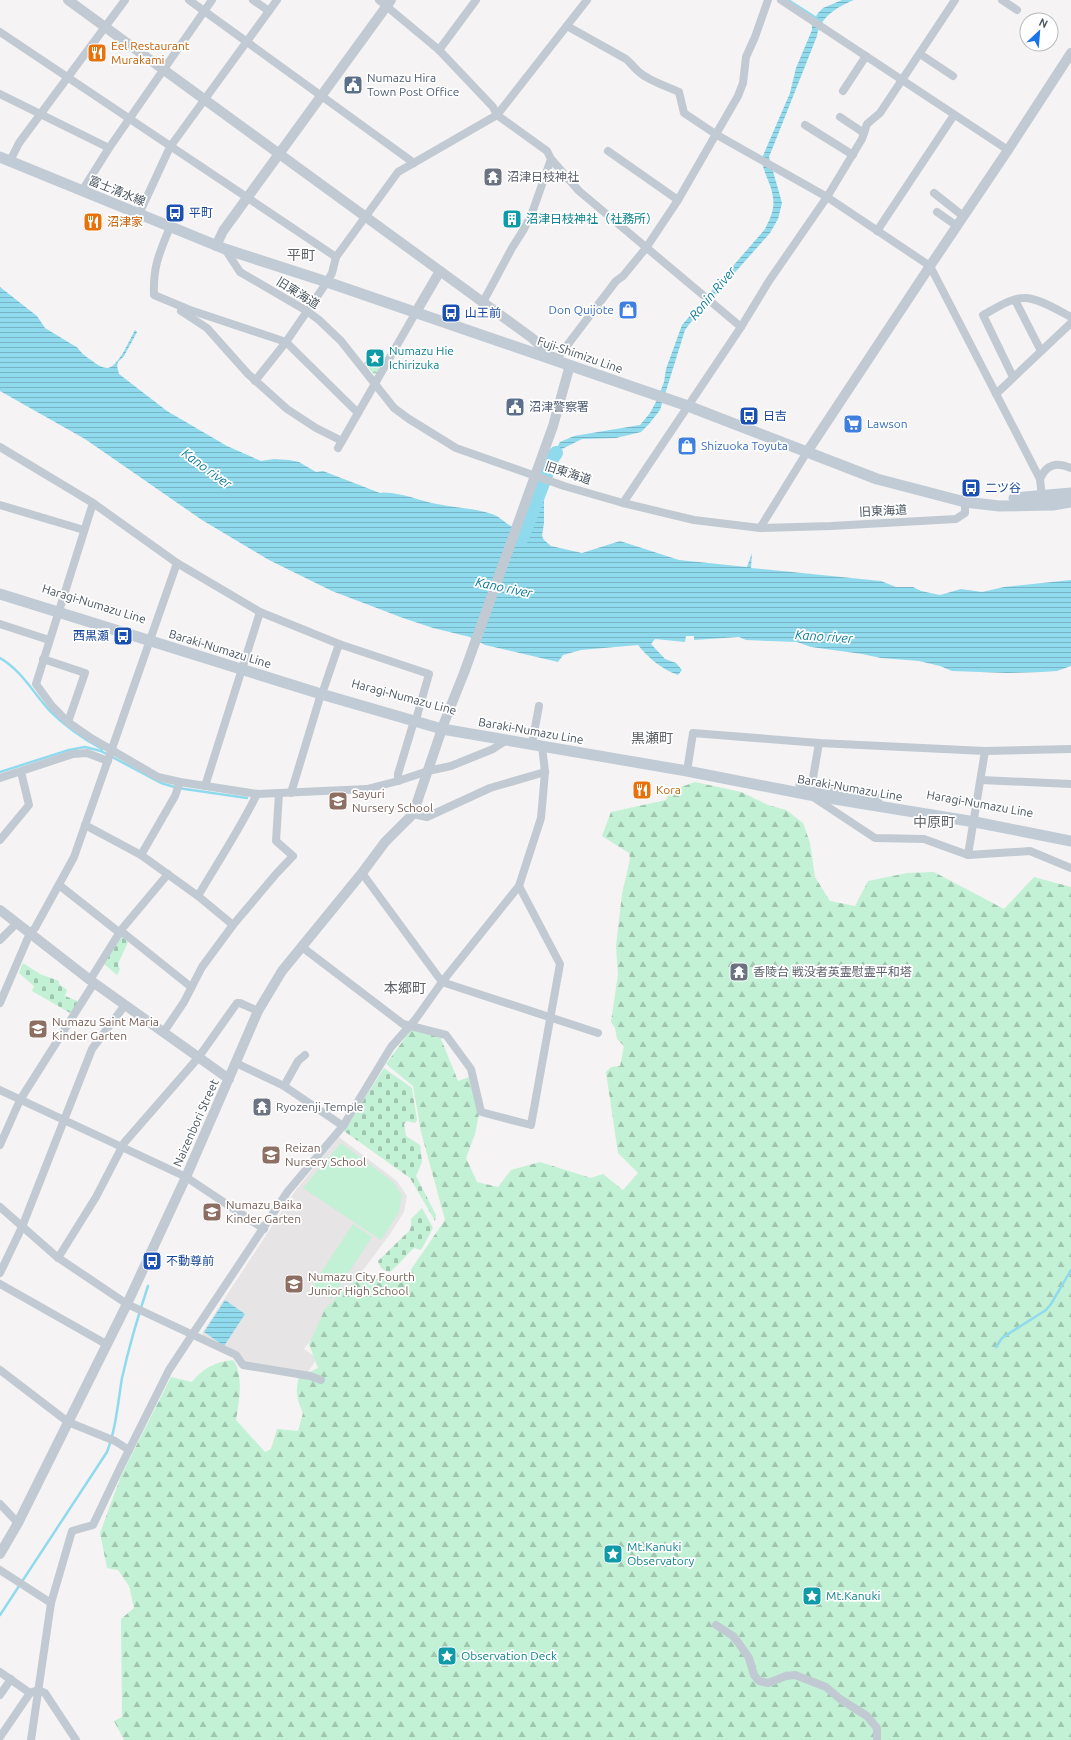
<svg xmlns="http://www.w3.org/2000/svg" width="1071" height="1740" viewBox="0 0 1071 1740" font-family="Ubuntu,'Noto Sans JP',sans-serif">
<defs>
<pattern id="forest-firs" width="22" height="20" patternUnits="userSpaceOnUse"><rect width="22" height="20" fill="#c3f1d5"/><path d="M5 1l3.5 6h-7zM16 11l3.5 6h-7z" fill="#a0c6b0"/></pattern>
<pattern id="cemetery-stones" width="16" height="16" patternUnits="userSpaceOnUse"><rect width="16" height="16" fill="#c3f1d5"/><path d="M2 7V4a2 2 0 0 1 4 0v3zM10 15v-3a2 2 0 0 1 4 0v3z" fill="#a0c6b0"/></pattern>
<pattern id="park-crowns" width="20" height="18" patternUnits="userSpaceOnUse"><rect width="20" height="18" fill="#c3f1d5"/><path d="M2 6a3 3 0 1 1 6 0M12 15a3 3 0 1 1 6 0" fill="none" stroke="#a0c6b0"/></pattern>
<pattern id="water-rules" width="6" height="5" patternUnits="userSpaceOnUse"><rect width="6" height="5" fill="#90daee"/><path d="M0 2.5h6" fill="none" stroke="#78b4c4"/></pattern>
</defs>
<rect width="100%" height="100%" fill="#f5f3f3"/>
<path fill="#e6e4e5" d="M339,1137L397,1181L407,1196L404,1212L390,1234L304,1349L317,1358L307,1374L246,1363L204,1337L202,1333L295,1191Z"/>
<path fill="url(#forest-firs)" d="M695,782L741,792L768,805L786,810L803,823L810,843L815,877L830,901L855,906L868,881L907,873L934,872L1004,909L1034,877L1071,887V1740H124L114,1721L122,1717L121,1619L134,1608L129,1586L118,1570L107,1568L100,1533L121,1476L171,1377L192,1382C203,1368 215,1362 233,1360C244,1373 239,1404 236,1420L265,1452L271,1449L277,1429L298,1431L303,1413C297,1400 295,1392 299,1377L318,1368L309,1344L325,1309L348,1286L363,1277L403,1281L445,1220L421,1132L413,1086L386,1064L411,1030L439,1034L458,1081L472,1076L480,1109L475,1134L466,1158L477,1182L498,1187L511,1170L540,1162L591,1178L603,1174L623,1190L638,1173L618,1153L606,1072L611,1067L620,1066L624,1046L617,1039L615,1028L611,1022L618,974L616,946L622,894L630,859L629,853L602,836L611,812L666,800L670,791Z"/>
<g fill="url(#cemetery-stones)">
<path d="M120,935L128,942L118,964L120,969L117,975L104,964Z"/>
<path d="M23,963L40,974L59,981V984L67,990L65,996L80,1002L72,1014L32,991L34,986L19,973Z"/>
<path d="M384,1068L412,1088L417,1120L415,1123L407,1121L404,1124L406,1136L420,1145L422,1162L416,1176L436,1215L435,1221L410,1178L344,1131Z"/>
<path d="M422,1208L433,1228L421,1250L414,1248C405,1256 400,1264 390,1272C383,1270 380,1268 378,1261L409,1231L411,1227V1219Z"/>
</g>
<path fill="url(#park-crowns)" d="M374,350L387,358L378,374H374L364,363Z"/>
<g fill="#c3f1d5">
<path d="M341,1143L393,1182L402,1195L399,1212L381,1240L303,1188Z"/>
<path d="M353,1224L372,1237L331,1299L312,1286Z"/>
</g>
<g fill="url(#water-rules)">
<path d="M842,0H854C837,7 820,17 817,36L769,157L782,203L778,219L770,233L691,322L685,330L660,410L649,424L641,432L616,438L582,439L562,449L552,471H547L555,451L560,442L574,436L640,425L650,413L657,400L664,382L666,369L682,325L765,229C770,219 775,209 773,198C772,184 762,172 762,158L790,93L796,68L812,30V23L818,13L823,8Z"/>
<path d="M0,287L37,316L45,328L78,348C82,355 89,358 95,363C98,365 103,368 107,368C118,368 130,339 135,330L137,332L124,356L118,362L117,366L119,374L167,411L227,446L261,461L274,459L289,460L299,462L316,472L323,471L380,493C399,491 419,501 437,504C456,508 474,508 492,514C502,517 508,528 519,528C526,527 532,516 536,511V508L539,499H544V523L542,536L544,540L551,546L582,553L620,541L679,560L747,567L752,553L751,568L881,581L896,587H913L921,591L940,595L961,589L982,592L1004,587L1071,580V666L1057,671L1042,672L1007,673L952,671L940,666L919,661L881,658L862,654L811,647L797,642L746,640L739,637L694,640V636H686L685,642L655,639L651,644L665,659L676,663L682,670L678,675C663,670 647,657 638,645L581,650L563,655L558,662L485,645L470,637L433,628L403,618L332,591L269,560L202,520L85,439L0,391Z"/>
<path d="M225,1300L245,1314L224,1346L204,1332Z"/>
</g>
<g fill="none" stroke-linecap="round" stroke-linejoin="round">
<g stroke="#90daee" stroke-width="2.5">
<path d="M788,0L818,19"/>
<path d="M0,658C21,670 33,692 49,710C65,726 82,738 102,749L101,751L161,783L178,788L247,798"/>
<path d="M0,772L69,750L85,747L101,751"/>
<path d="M996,1347L1002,1338L1046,1310L1051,1304L1071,1270"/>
<path d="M0,1615L107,1452C116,1429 118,1402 122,1378C129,1347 138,1316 148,1286"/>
</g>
<path stroke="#90daee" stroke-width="14" d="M522,538L553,457L556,453"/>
<g stroke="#c1cad2" stroke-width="8">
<path d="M189,0L414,163"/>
<path d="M253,0L269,11"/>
<path d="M379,0L439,50L493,107L497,115L547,151L551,159L579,191L741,327"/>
<path d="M781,0L1008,150"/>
<path d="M1002,0L1017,10"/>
<path d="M567,26L626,59C631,63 634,68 639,72C649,81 666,86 679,92L684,113L717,135L827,197L930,266L1040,479L1042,497"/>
<path d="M0,32L336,257"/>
<path d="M439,50L476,0"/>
<path d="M920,54L953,76"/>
<path d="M843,91L866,56"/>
<path d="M0,94L109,148"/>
<path d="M840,117L864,133"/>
<path d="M805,125L853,155"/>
<path d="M608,151L678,200"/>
<path d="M10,161L19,143L125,0"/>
<path d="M82,191L109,148L212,0"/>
<path d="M934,193L963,216"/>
<path d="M937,212L957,226"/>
<path d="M139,214L170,147L277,0"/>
<path d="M170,227C159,254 153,266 154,295L190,310L286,342L358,413"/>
<path d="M877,231L954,115"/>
<path d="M225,249L240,272L307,311L319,320L341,341L394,408L409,419L456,448L564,486L623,503L694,520L760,528L831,526L956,519L965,513V498"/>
<path d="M1015,300L1041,351"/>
<path d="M483,302L512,248L524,229L532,213L551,159"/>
<path d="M181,311L207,328L248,374L287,409L316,428L342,441"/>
<path d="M556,360L616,281L623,276L646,248L678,200L738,96L743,83L746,57L755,37L768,0"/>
<path d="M1013,377L983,315C995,309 1010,298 1024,298C1037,297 1059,311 1071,317"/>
<path d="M255,381L286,342L327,282L332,273L336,257L398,172L497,115L587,0"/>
<path d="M996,394L1071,323"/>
<path d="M0,447L93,503L177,563L260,612L339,644L429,674L417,716"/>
<path d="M338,448L416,312"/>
<path d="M1040,479C1046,464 1057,462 1071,468"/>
<path d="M93,503L36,684L52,706L68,722L91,738L158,777L180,782L257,794L367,789L398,781L428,771L451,766L493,749L507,740"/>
<path d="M623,503L741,327L769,281L827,197L862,139L867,124L880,113L955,0"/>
<path d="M0,505L84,530"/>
<path d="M760,528L807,452"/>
<path d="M0,624L49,640"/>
<path d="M43,659L85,673L68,722"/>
<path d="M324,688L339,644"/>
<path d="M819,743L810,795L875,838L924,839L968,855L1030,851L1071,868"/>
<path d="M532,744L539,706"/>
<path d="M687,771L693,733L819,743L985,751L1071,749"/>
<path d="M0,778L73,754L87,753L108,761"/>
<path d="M981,780L1071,784"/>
<path d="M398,781V774L414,721"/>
<path d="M205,786L260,612"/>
<path d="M291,793L321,694"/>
<path d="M413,814L427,817L490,788L545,772"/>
<path d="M85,825L141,855L198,896L233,925"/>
<path d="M0,840L29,805L21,772"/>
<path d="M141,855L175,796L180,782"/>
<path d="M968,855L985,751"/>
<path d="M362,873L442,982L598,1033"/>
<path d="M59,885L120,933"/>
<path d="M198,896C218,862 240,829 257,794"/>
<path d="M121,931L191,987"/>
<path d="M0,940L17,923"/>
<path d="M302,947L403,1024L446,1035L471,1069L481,1112L531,1125L560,964L519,886"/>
<path d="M90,980L121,930L168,874"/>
<path d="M0,1003L30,933L35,928L74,857L177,563"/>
<path d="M163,1033L184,1002L202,967L233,925L276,874L293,856L276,841L279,793"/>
<path d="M236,1063L284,1086L343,1126"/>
<path d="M284,1086L298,1061L305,1055"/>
<path d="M0,1090L186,1177L264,1229"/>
<path d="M0,1145L20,1100L94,983"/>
<path d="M0,1207L57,1257L127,1304L236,1355L243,1365L310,1376L321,1380"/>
<path d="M58,1258L96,1197L124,1143L198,1058L237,1003H240L258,1011"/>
<path d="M0,1273L22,1227L92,1049L125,1005"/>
<path d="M0,1284L106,1344"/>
<path d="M0,1370L68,1422L115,1441L129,1450"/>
<path d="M0,1504L18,1523"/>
<path d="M0,1570L51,1603"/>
<path d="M716,1625L733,1636L740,1645L749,1658L754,1675L759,1681L768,1683L786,1676L795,1675L826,1687L840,1699L867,1716L877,1728V1740"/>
<path d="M0,1672L30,1693"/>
<path d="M0,1695L11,1679"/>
<path d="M0,1737L30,1693L38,1690L45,1693L76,1740"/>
<path d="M31,1740L51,1603L72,1531L93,1525L120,1468L169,1370L192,1335L288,1191L343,1126L391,1047L415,1020L442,982L519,886L541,818L545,772L542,746"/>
</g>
<g stroke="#c1cad2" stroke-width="10">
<path d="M68,0L532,338L556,360"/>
<path d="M216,246L223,231L391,0"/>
<path d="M416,312L440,271"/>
<path d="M807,452L930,266L1008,150L1071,53"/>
<path d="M0,910L90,980L229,1079"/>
<path d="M0,1554L18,1523L127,1304L186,1177L258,1011L282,971L362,873L385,842L413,814L444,723L464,673L553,426L570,365"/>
</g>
<g stroke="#c1cbd6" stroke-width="11">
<path d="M0,157L225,249L327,282L688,406L877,479L965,502L999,506L1053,505L1071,502"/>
<path d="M1014,498L1071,493"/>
<path d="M0,594L321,694L442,729L687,771L810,795L975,822L1071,841"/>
<path d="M801,785L877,799"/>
</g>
</g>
<defs>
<symbol id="restaurant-square" viewBox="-11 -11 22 22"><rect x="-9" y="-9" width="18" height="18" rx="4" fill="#e8710a" stroke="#fff"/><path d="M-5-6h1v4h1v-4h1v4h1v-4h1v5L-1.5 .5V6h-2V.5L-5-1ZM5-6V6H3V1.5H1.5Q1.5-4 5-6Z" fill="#fff"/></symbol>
<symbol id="civic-square" viewBox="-11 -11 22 22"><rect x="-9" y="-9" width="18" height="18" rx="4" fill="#5c6f8a" stroke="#fff"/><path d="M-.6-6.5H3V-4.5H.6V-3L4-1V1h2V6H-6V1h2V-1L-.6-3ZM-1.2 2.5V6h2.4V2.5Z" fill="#fff"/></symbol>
<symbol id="temple-square" viewBox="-11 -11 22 22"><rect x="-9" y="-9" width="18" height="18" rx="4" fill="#6b7280" stroke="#fff"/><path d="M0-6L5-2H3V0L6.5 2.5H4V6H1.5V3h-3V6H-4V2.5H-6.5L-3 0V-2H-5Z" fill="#fff"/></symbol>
<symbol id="bus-square" viewBox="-11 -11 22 22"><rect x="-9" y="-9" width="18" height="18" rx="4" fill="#1a4fb4" stroke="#fff"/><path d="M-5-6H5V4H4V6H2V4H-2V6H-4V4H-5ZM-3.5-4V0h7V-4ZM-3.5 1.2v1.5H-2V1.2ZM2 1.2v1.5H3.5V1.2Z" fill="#fff"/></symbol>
<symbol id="building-square" viewBox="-11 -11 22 22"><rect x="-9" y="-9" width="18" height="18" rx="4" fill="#0f9aa8" stroke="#fff"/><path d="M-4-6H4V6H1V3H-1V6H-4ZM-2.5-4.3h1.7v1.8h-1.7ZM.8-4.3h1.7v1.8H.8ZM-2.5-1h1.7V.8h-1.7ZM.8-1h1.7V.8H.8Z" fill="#fff"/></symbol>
<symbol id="shop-square" viewBox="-11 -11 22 22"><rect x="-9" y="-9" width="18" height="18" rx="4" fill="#3f7fe0" stroke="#fff"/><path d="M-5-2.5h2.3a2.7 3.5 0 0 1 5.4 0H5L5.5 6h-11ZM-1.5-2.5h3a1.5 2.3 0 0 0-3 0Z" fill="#fff"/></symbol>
<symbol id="sight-square" viewBox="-11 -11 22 22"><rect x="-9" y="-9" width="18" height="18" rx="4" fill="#0f9aa8" stroke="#fff"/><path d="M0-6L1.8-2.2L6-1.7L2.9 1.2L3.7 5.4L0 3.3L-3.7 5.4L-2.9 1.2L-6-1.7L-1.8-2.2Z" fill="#fff"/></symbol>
<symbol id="supermarket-square" viewBox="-11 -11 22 22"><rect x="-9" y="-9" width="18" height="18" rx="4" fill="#3f7fe0" stroke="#fff"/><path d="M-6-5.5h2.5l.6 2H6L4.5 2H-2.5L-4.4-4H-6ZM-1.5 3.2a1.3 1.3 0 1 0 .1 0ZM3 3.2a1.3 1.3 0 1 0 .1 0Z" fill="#fff"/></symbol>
<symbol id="school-square" viewBox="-11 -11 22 22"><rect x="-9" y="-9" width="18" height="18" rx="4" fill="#8d6e63" stroke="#fff"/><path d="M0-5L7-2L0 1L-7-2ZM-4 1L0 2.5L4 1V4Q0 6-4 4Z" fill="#fff"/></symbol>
</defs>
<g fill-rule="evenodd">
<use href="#restaurant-square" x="86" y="42" width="22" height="22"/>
<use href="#civic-square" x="342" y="74" width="22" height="22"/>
<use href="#temple-square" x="482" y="166" width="22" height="22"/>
<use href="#bus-square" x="164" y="202" width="22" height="22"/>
<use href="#building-square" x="501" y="208" width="22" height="22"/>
<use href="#restaurant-square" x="82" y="211" width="22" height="22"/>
<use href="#shop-square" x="617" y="299" width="22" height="22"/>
<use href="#bus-square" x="440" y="302" width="22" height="22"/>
<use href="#sight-square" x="364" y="347" width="22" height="22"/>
<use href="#civic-square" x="504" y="396" width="22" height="22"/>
<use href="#bus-square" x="738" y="405" width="22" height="22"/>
<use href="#supermarket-square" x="842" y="413" width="22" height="22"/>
<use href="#shop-square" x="676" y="435" width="22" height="22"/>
<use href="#bus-square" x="960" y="477" width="22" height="22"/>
<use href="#bus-square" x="112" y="625" width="22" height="22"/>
<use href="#restaurant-square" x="631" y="779" width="22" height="22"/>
<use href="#school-square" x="327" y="790" width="22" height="22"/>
<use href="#temple-square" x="728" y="961" width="22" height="22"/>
<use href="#school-square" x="27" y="1018" width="22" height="22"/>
<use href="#temple-square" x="251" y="1096" width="22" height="22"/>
<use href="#school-square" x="260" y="1144" width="22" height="22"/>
<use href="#school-square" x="201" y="1201" width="22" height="22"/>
<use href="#bus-square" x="141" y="1250" width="22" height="22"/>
<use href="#school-square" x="283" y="1273" width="22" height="22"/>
<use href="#sight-square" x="602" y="1543" width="22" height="22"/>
<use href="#sight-square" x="801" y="1585" width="22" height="22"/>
<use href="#sight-square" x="436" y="1645" width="22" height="22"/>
</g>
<g text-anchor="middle" stroke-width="3.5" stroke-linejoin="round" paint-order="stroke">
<g font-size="12" fill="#c56008" stroke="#fff" text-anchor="start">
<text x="111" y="50">Eel Restaurant<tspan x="111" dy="14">Murakami</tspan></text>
<text x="107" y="226">沼津家</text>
<text x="656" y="794">Kora</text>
</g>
<g font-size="12" fill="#4e5e75" stroke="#fff" text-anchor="start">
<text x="367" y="82">Numazu Hira<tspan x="367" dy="14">Town Post Office</tspan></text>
<text x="529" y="411">沼津警察署</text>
</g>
<g font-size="12" fill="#5b616d" stroke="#fff" text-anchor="start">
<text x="507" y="181">沼津日枝神社</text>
<text x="753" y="976">香陵台 戦没者英霊慰霊平和塔</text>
<text x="276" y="1111">Ryozenji Temple</text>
</g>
<g font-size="12" fill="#4a5661" stroke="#fff">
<text transform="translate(117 191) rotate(22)" y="4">富士清水線</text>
<text transform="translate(298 293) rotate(32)" y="4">旧東海道</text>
<text transform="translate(580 355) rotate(19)" y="4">Fuji-Shimizu Line</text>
<text transform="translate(568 473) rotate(18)" y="4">旧東海道</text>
<text transform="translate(883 511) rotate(-3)" y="4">旧東海道</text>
<text transform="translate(94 604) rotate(17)" y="4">Haragi-Numazu Line</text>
<text transform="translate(220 649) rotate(17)" y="4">Baraki-Numazu Line</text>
<text transform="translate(404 697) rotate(15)" y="4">Haragi-Numazu Line</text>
<text transform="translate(531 731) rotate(10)" y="4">Baraki-Numazu Line</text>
<text transform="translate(850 788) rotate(10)" y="4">Baraki-Numazu Line</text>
<text transform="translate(980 804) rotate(10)" y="4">Haragi-Numazu Line</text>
<text transform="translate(196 1123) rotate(-66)" y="4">Naizenbori Street</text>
</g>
<g font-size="12" fill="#164399" stroke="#fff" text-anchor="start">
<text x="189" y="217">平町</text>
<text x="465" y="317">山王前</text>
<text x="763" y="420">日吉</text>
<text x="985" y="492">二ツ谷</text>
<text x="109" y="640" text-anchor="end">西黒瀬</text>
<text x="166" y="1265">不動尊前</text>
</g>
<g font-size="12" fill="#0d838f" stroke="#fff" text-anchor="start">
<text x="526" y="223">沼津日枝神社（社務所）</text>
<text x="389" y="355">Numazu Hie<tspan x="389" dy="14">Ichirizuka</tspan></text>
<text x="627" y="1551">Mt.Kanuki<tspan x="627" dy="14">Observatory</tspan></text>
<text x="826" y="1600">Mt.Kanuki</text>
<text x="461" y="1660">Observation Deck</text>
</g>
<g font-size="12" fill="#366cbe" stroke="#fff" text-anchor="start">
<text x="614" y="314" text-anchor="end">Don Quijote</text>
<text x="867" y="428">Lawson</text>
<text x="701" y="450">Shizuoka Toyuta</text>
</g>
<g font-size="12" fill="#785e54" stroke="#fff" text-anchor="start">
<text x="352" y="798">Sayuri<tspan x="352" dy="14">Nursery School</tspan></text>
<text x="52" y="1026">Numazu Saint Maria<tspan x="52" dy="14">Kinder Garten</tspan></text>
<text x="285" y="1152">Reizan<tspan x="285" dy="14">Nursery School</tspan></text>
<text x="226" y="1209">Numazu Baika<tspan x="226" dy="14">Kinder Garten</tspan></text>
<text x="308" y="1281">Numazu City Fourth<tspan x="308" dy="14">Junior High School</tspan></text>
</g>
<g font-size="13" font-style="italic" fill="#0c7c9b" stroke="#fff">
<text transform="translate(712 293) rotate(-50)" y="5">Ronin River</text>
<text transform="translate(207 468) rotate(36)" y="5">Kano river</text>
<text transform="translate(504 587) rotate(12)" y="5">Kano river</text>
<text transform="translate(824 636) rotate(4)" y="5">Kano river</text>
</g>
<g font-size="14" fill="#5f6368" stroke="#fff">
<text x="301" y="260">平町</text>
<text x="652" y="743">黒瀬町</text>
<text x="934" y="827">中原町</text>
<text x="405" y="993">本郷町</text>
</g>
</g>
<g transform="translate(1039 32) rotate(26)"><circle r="19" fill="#ffffff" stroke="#b7bbc0"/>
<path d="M0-3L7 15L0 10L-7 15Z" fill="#1a73e8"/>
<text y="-6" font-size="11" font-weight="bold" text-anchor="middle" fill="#4a5661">N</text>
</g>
</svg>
